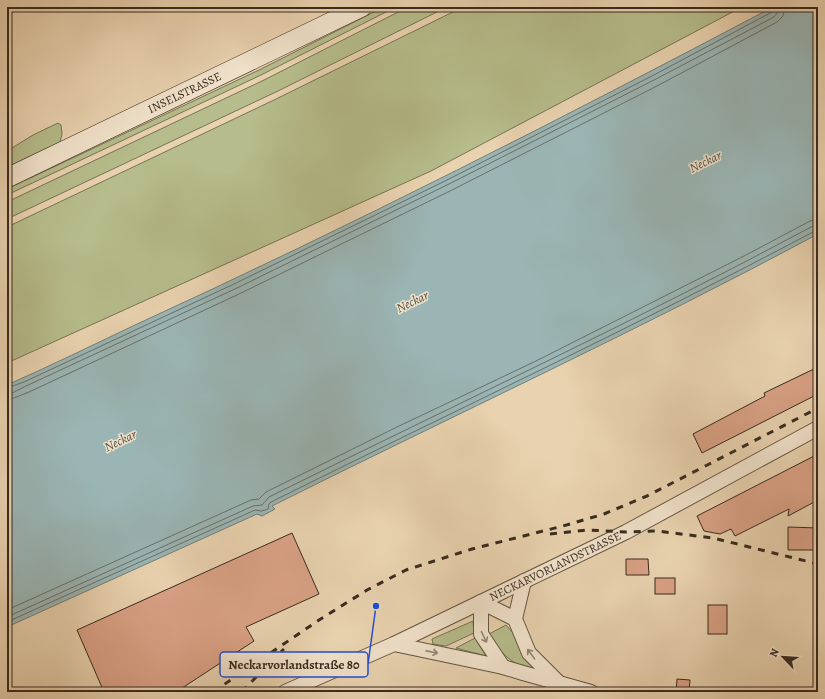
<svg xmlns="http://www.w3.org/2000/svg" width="825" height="699" viewBox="0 0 825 699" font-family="Alegreya,serif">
<rect width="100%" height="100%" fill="#e9d2af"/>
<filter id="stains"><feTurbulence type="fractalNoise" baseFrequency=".005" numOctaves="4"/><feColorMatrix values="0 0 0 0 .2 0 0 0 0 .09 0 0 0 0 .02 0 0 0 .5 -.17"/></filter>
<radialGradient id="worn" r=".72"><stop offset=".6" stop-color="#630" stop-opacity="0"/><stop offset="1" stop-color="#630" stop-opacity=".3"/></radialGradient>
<g fill="#b6bc8b" stroke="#777455">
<path d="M384,7H396L261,75L7,195V189L259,70Z"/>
<path d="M408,7H447L278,91L7,219V202L264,80Z"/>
<path d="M463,7H742L431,171L7,363V227L274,100Z"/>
<path d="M58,123L61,125L62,134L60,142L7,167V151L33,135Z"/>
<path d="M473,621L474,633L446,646L433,644L432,639Z"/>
<path d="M506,625L513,633L522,651L538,669L536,672C511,663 503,657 489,634Z"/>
<path d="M475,638L486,656L456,648Z"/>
</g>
<path fill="#9ab5b4" stroke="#737e78" d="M773,7H818V234C639,330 454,415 272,506L275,509L262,516L257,514L7,627V385C50,366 93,345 135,325C351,226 563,118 773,7Z"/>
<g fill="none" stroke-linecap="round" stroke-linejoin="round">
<g stroke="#69706a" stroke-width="1">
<path d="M7,388L24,382L234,284L445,181L652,76L772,12L774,7"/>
<path d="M7,393H12L26,386L237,288L447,185L654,80L774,17L778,12L779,7"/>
<path d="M7,399L14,398L29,392L239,294L450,191L657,86L777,22L783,16L785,7"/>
<path d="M7,610L251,500L259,499L266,492L397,427L534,362L746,255L810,221L818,219"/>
<path d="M7,617L253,506L262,505L269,497C450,407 634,322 813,226L818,225"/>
<path d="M7,622L255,510L262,511L268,509L269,504L271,502C452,412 636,326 815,231L818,230"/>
</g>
</g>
<g fill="#d9a185" stroke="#382b1f">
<path d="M818,367V394L702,453L693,434L765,396L764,393Z"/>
<path d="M818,454V500L788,516L789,509L735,536L731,529L720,534L704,531L697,516Z"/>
<path d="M788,527L818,528V550H788Z"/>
<path d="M292,533L319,594L246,627L254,641L176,692H104L77,630Z"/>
<path d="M626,559H648L649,575H626Z"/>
<rect x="655" y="578" width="20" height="16"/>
<rect x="708" y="605" width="19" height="29"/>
<path d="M677,679L690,680L689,692H676Z"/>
</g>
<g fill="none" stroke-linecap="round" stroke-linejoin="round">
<defs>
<g id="street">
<path d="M524,581L515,619L529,653L558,682"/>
<path d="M481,602V634L503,667"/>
<path d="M481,602L515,619"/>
<path d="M394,644L503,667L523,673L591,692"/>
<path id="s1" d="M285,692L394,644L626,532L818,428"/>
</g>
<g id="secondary">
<path id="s2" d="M7,178L362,7"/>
</g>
</defs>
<use href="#street" stroke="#645543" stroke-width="16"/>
<use href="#secondary" stroke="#382b1f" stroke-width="20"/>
<use href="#street" stroke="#f1e2cb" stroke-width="14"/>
<use href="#secondary" stroke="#f1e2cb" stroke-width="19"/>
<g stroke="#382b1f" stroke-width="3" stroke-dasharray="7 7" stroke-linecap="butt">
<path d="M550,534L587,530L626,532L657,531L713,538L818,564"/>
<path d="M213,692L319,620L367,590L406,570L472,549L563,526L604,514L647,496L818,408"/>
<path d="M242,692L272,660L284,649"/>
</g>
</g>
<defs><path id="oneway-shaft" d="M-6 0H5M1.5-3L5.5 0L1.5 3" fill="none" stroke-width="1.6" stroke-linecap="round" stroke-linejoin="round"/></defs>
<g stroke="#948675">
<use href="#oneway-shaft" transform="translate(484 637) rotate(64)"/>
<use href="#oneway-shaft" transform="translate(432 652) rotate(11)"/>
<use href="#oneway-shaft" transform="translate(531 654) rotate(-127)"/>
</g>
<g text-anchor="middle" stroke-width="3" stroke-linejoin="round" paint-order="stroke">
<g font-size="12" fill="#382b1f" stroke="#f1e2cb">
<text dy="4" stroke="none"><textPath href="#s2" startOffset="197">INSELSTRASSE</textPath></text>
<text dy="4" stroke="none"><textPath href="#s1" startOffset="298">NECKARVORLANDSTRASSE</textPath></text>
</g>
<g font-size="13" font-style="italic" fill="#504e44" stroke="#f1e2cb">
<text transform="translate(705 161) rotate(-26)" y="5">Neckar</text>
<text transform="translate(412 301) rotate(-26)" y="5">Neckar</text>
<text transform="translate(120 440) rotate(-26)" y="5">Neckar</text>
</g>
</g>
<path fill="none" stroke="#1d4ed8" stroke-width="1.5" d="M376 606L368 664"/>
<circle fill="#1d4ed8" stroke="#f1e2cb" stroke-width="1.5" cx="376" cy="606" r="4"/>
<rect fill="#f1e2cb" stroke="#1d4ed8" stroke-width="1.5" x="220" y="652" width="148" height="25" rx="4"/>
<g font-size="13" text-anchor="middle" font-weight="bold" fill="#382b1f">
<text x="294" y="669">Neckarvorlandstraße 80</text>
</g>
<rect width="825" height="699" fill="none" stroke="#e9d2af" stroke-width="24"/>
<rect x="8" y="8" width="809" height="683" fill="none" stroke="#382b1f" stroke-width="2"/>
<rect x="12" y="12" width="801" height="675" fill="none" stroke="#382b1f"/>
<g transform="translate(783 657) rotate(295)" stroke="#f1e2cb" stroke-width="3" paint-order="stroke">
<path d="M0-3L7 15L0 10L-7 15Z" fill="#382b1f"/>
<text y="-6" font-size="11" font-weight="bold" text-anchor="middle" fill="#382b1f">N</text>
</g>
<rect width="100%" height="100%" filter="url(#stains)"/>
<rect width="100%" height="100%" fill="url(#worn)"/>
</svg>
